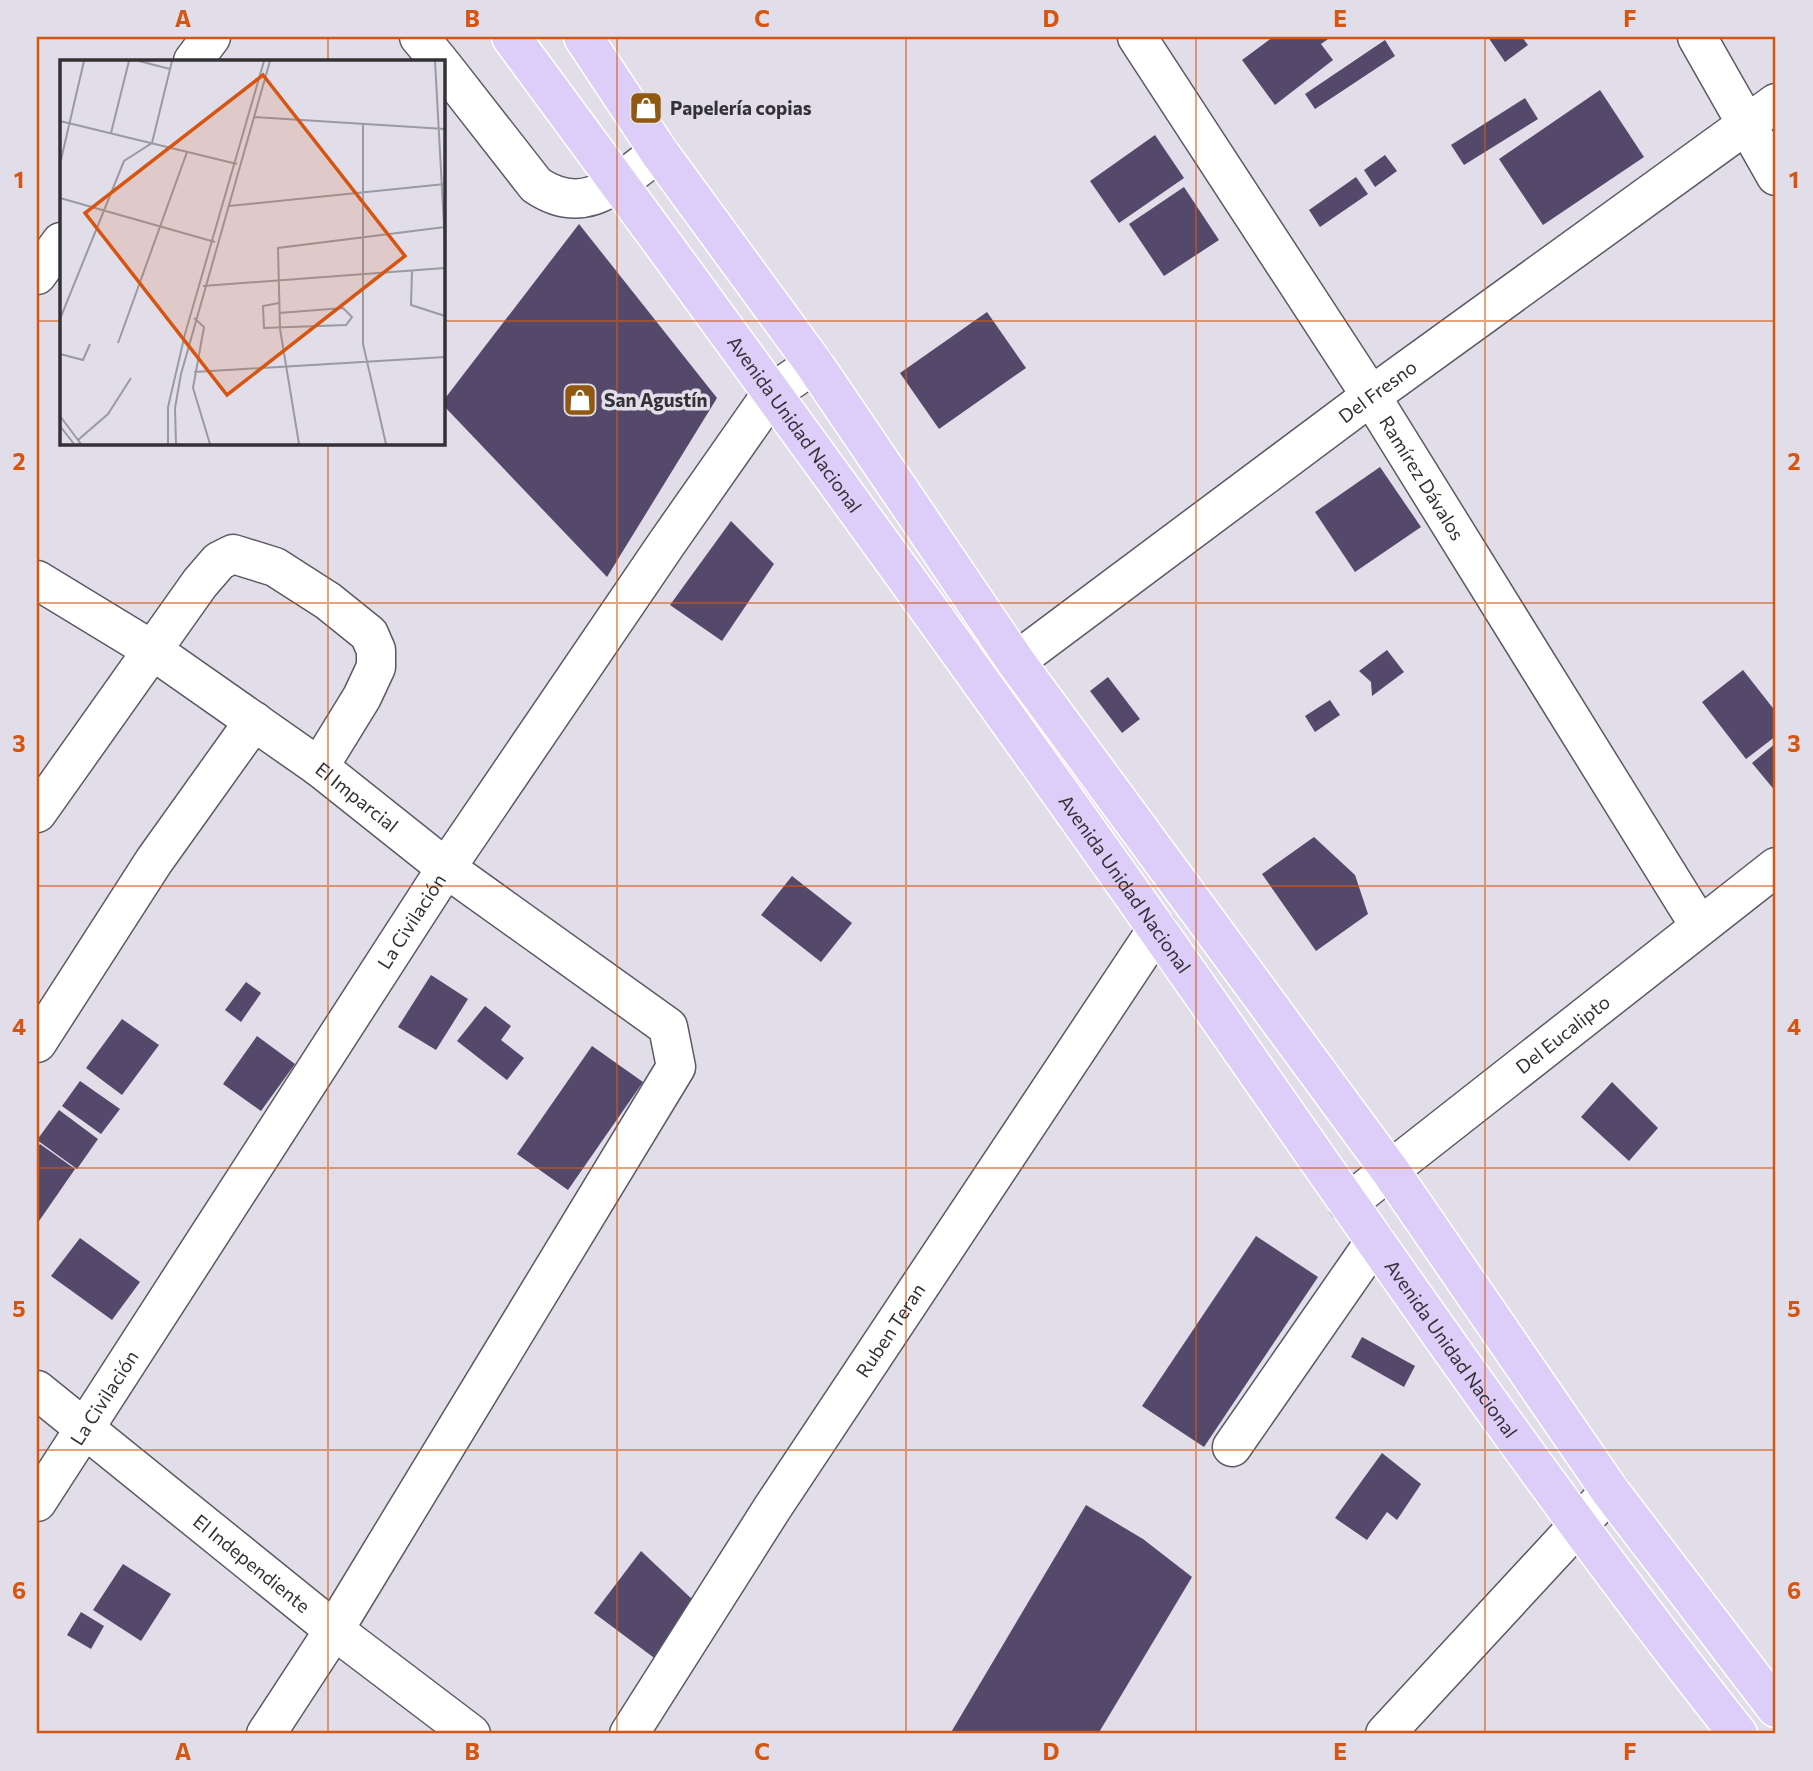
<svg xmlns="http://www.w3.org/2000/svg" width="1813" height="1771" viewBox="0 0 1813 1771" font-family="Commissioner,sans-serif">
<rect width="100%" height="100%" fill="#e1deea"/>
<g fill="#54496a">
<path d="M1273,37H1331L1321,44L1333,60L1275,105L1242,60Z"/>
<path d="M1488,37H1522L1528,45L1505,62Z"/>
<path d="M1385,40L1395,56L1315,109L1305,94Z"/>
<path d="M1600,90L1644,157L1543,225L1499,159Z"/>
<path d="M1525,98L1538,119L1464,165L1451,145Z"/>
<path d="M1155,135L1184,178L1119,223L1090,181Z"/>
<path d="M1385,155L1397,171L1375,187L1364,170Z"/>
<path d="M1356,177L1368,194L1320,227L1309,210Z"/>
<path d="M1184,187L1219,240L1164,276L1129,224Z"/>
<path d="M579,224L717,398L607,577L443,405V401Z"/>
<path d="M987,312L1026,368L939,429L900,373Z"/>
<path d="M1380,467L1421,527L1355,572L1315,512Z"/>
<path d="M731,521L774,564L722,641L670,605Z"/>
<path d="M1387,650L1404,672L1372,696L1371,682L1359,671Z"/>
<path d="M1743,670L1776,712V736L1746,759L1702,702Z"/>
<path d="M1108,677L1140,719L1122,733L1090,691Z"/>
<path d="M1330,700L1340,715L1315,732L1305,716Z"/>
<path d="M1776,743V792L1752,763Z"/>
<path d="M1314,837L1355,875L1368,914L1316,951L1262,874Z"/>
<path d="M792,876L852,923L821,962L761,915Z"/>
<path d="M431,975L468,999L436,1050L398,1027Z"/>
<path d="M246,982L261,993L241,1022L225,1010Z"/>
<path d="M485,1006L511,1026L501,1040L524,1058L507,1080L457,1041Z"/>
<path d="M122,1019L159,1045L122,1095L86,1068Z"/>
<path d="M257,1036L295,1064L261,1111L223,1084Z"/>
<path d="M592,1046L643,1082L568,1190L517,1154Z"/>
<path d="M80,1081L120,1109L101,1134L62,1106Z"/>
<path d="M1612,1082L1658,1128L1629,1161L1581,1117Z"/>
<path d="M59,1110L98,1139L77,1169L37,1140Z"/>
<path d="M40,1144L75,1169L37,1224V1148Z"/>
<path d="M1256,1236L1318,1277L1204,1447L1142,1406Z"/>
<path d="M80,1238L140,1282L112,1320L51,1276Z"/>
<path d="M1362,1337L1415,1366L1404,1387L1351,1357Z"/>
<path d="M1382,1453L1421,1484L1397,1520L1387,1512L1367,1540L1335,1518Z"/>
<path d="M1086,1505L1143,1539L1192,1577L1098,1734H950Z"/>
<path d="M641,1551L694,1601L657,1660L594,1613Z"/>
<path d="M123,1564L171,1594L141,1641L93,1610Z"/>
<path d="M81,1612L104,1626L91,1649L67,1635Z"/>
</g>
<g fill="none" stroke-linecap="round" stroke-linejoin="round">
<defs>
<g id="minor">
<path d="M419,37L439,61"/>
<path id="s1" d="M1137,37L1371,396L1699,925"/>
<path d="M1697,37L1776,176"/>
<path d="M193,61L211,37"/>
<path d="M443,66L536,185C586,219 618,182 659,152"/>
<path d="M37,275L61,242"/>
<path id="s2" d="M37,580L152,650L319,767L446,868L668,1027L676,1067L334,1630L266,1734"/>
<path id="s3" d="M988,682L1371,396L1776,103"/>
<path d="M37,813L200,583L219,561L233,554L275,567L328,601L369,634L376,650V667L362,697L319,767"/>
<path d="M37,1043L154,861L254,721"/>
<path id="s4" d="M1348,1203L1776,867"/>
<path id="s5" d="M37,1390L334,1630L471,1734"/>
<path d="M1232,1447L1375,1241"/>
<path id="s6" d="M37,1502L446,868L667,543L772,393L814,364"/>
<path id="s7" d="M629,1734L773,1507L1157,929"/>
<path d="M1385,1734L1610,1491"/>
</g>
<g id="major">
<path id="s8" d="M511,37C729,333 947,631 1159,932C1349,1202 1533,1476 1738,1734"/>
<path d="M583,37L659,152L814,364L1016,662L1391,1172L1610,1491L1776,1708"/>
</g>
</defs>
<use href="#minor" stroke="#5c5964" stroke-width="41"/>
<use href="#major" stroke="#fff" stroke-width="41"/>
<use href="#minor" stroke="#fff" stroke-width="38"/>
<use href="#major" stroke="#dccef8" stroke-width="38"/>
</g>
<path fill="none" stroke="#d65510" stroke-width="2" stroke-opacity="0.55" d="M328,37V61M617,37V1734M906,37V1734M1196,37V1734M1485,37V1734M37,321H61M443,321H1776M328,443V1734M37,603H1776M37,886H1776M37,1168H1776M37,1450H1776"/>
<defs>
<symbol id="shop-square" viewBox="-11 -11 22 22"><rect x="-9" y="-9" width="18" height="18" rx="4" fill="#905810" stroke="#e1deea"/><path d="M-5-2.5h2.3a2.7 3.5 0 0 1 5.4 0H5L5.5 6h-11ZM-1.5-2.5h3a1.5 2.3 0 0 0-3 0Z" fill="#fff"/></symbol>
</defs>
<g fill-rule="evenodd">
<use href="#shop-square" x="627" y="89" width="38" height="38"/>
<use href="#shop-square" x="561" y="381" width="38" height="38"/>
</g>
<g text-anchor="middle" stroke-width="7" stroke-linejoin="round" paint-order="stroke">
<g font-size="19" font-weight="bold" fill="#333136" stroke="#e1deea" text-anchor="start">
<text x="670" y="115">Papelería copias</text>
<text x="604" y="407">San Agustín</text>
</g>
<g font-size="19" fill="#333136" stroke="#e1deea">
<text dy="7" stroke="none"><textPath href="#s3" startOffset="486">Del Fresno</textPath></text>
<text dy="7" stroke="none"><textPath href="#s8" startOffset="480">Avenida Unidad Nacional</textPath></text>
<text dy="7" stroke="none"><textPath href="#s1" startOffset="525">Ramírez Dávalos</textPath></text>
<text dy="7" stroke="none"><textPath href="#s2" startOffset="387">El Imparcial</textPath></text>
<text dy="7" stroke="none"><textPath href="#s8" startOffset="1046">Avenida Unidad Nacional</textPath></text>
<text dy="7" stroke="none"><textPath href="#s6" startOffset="691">La Civilación</textPath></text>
<text dy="7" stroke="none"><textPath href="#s4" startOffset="273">Del Eucalipto</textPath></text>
<text dy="7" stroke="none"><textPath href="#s7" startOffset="481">Ruben Teran</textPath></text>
<text dy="7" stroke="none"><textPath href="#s8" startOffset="1614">Avenida Unidad Nacional</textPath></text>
<text dy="7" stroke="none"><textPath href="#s6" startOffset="124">La Civilación</textPath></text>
<text dy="7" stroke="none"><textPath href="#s5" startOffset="276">El Independiente</textPath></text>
</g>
</g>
<g transform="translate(60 60)">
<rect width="385" height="385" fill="#e1deea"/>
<path fill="none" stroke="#9b99a2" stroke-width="2" d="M79,1L110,9M375,1L385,184M194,57L385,69M0,61L177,104M303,65V284L326,384M51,73L69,1M92,83L112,1M0,104L24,1M0,138L155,182M169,146L385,124M352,211L351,245L385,256M143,226L385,208M219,243L203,246L204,268L286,265L292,257L283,248L219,253M134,258L144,267L133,328L150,384M0,259L64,101L92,83M58,283L127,92M0,294L23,300L30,284M134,312L385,297M0,356L21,384M0,366L14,384M18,380L48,354L71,318M108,384V347L125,274L204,1M116,384L115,348L121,314L210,1M239,384L220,269L218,188L385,167"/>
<path fill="#d65510" fill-opacity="0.15" stroke="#d65510" stroke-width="3.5" d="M203,15L345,196L167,335L25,153Z"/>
<rect width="385" height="385" fill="none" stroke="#333136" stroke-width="3.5"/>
</g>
<rect width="1813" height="1771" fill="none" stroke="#e1deea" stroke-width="77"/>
<rect x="38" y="38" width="1736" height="1694" fill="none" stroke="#d65510" stroke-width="2.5"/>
<g font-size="23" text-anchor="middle" font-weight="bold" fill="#d65510">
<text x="183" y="27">A</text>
<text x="472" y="27">B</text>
<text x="762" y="27">C</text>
<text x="1051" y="27">D</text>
<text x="1340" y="27">E</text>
<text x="1630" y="27">F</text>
<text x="19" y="188">1</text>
<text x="1794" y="188">1</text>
<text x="19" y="470">2</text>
<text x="1794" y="470">2</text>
<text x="19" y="752">3</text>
<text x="1794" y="752">3</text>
<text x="19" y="1035">4</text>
<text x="1794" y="1035">4</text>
<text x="19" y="1317">5</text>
<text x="1794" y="1317">5</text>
<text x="19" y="1599">6</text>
<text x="1794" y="1599">6</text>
<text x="183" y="1760">A</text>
<text x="472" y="1760">B</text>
<text x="762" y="1760">C</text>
<text x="1051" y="1760">D</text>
<text x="1340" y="1760">E</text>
<text x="1630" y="1760">F</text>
</g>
</svg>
